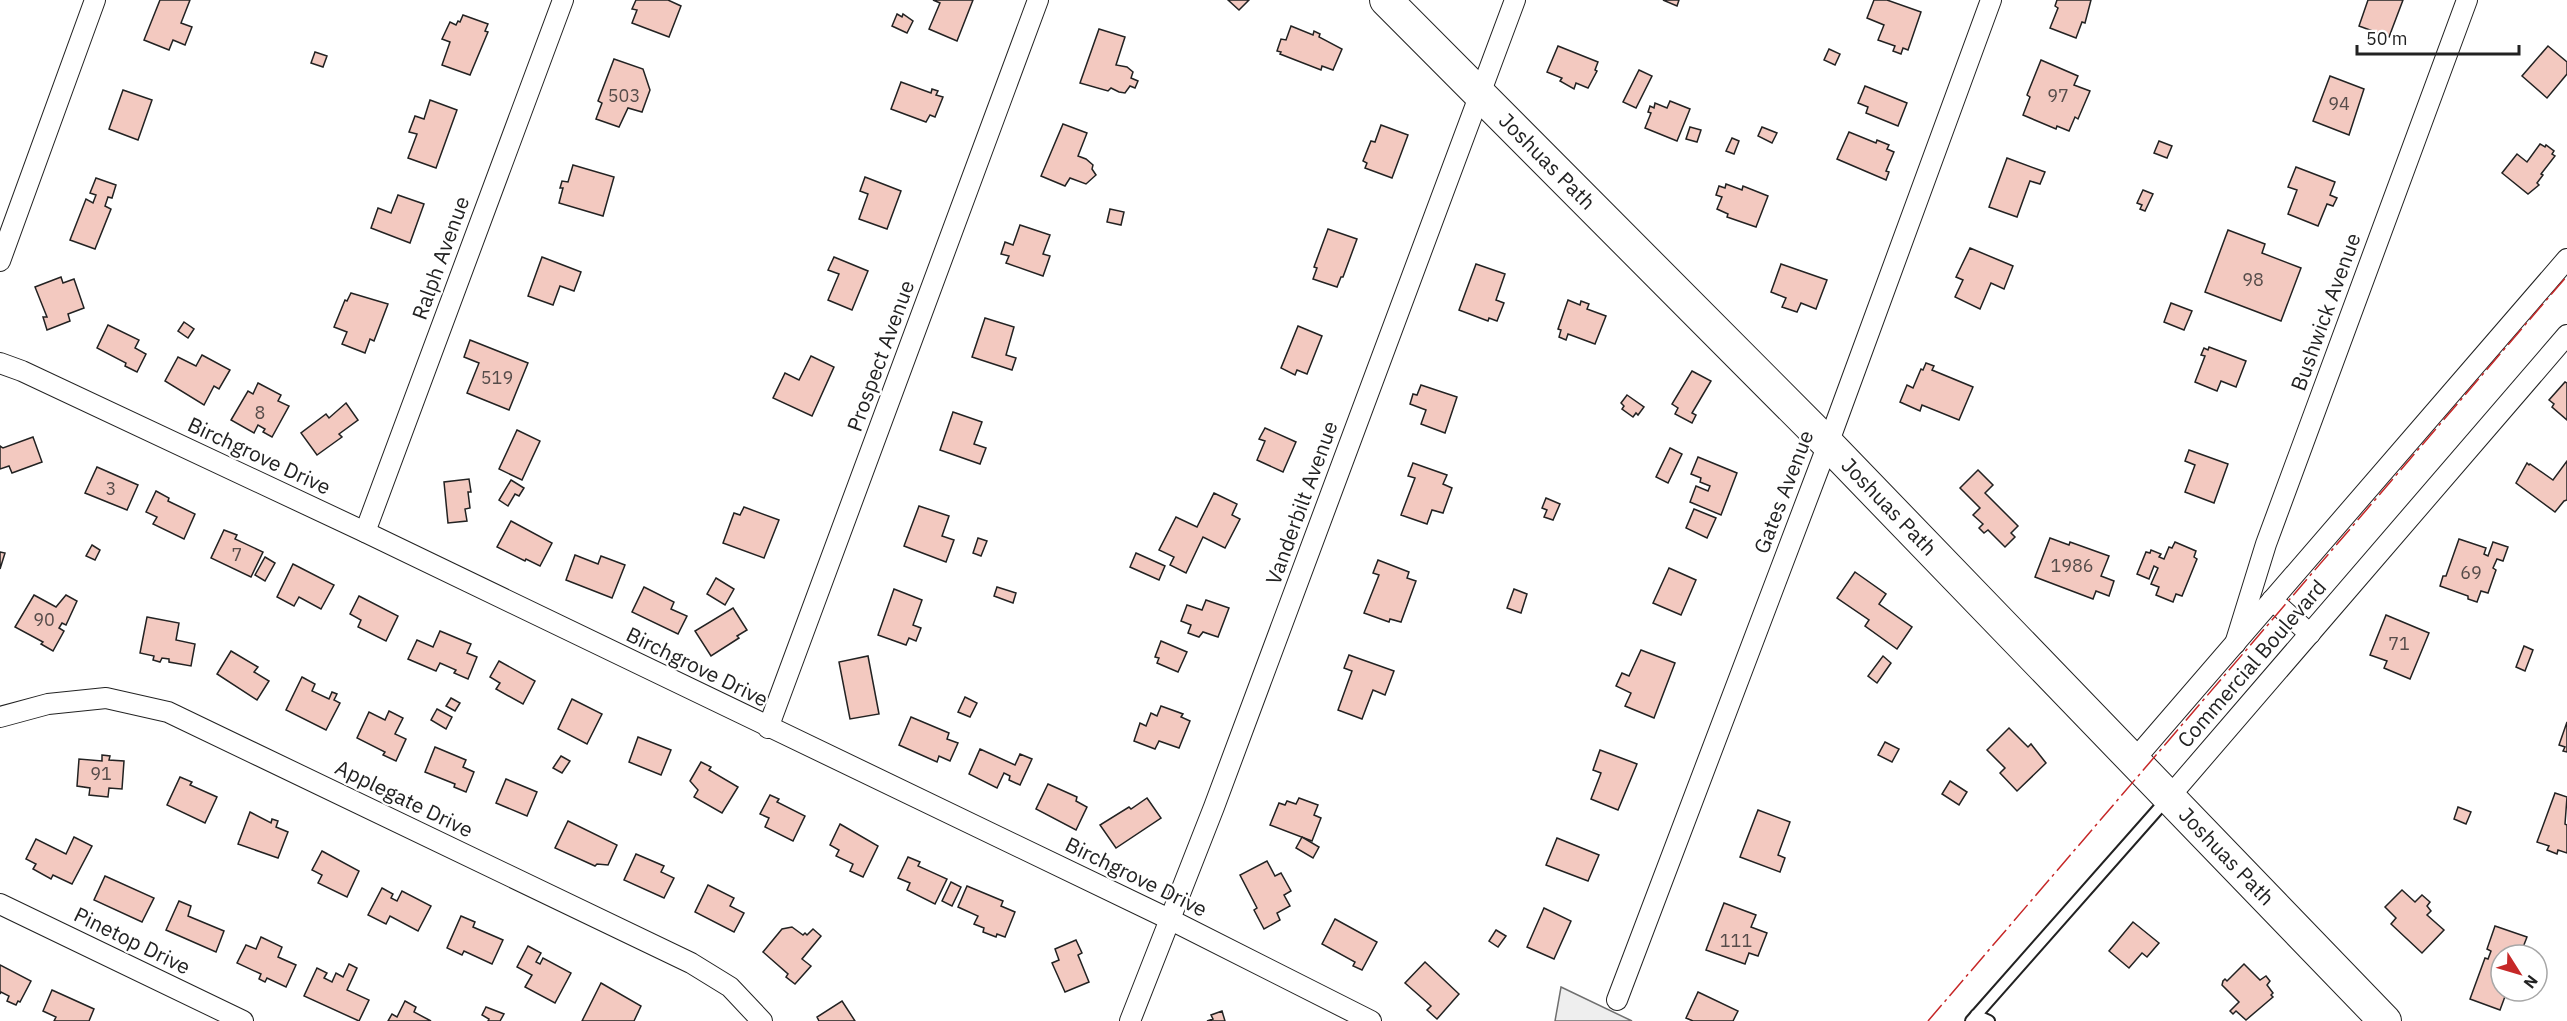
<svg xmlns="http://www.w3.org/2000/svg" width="2567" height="1021" viewBox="0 0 2567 1021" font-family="'IBM Plex Sans',sans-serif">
<rect width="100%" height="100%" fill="#fff"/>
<path fill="#eee" stroke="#6f6f6f" stroke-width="1.5" d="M1561,987L1632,1021H1555Z"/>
<g fill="#f3c9c0" stroke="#222" stroke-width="1.5">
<path d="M160,0H190L181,23L192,27L185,45L173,40L169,50L144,40Z"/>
<path d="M636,0H668L681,6L669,37L632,23L637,10L632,9Z"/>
<path d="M933,0H973L957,41L929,29L940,3Z"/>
<path d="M1228,0H1249L1239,10Z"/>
<path d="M1663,0H1679L1677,6Z"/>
<path d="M1874,0H1887L1921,12L1908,50L1903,48L1901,54L1893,51L1895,46L1878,40L1884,25L1867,18Z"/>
<path d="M2057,0H2091L2085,23L2082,22L2076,38L2050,28L2058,8L2055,6Z"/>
<path d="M2368,0H2403L2389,37L2359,26Z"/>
<path d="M897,14L902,17L903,14L913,21L907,33L892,26Z"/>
<path d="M463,15L488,24L485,31L488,32L470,75L442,65L450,42L442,39L450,22L456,25L458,21L460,22Z"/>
<path d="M1291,26L1313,35L1314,31L1320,34L1319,37L1342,49L1333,70L1322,66L1321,70L1280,54L1281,52L1277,51L1281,39L1286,40Z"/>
<path d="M1099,29L1125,37L1116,65L1127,67L1133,72L1131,78L1138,81L1135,88L1130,86L1125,93L1119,92L1111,88L1108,91L1080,83Z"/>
<path d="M1558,46L1598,62L1595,70L1597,71L1588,88L1576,83L1574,89L1560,81L1562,78L1547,72Z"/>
<path d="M2548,46L2567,62V74L2547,98L2522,76Z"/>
<path d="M1829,49L1840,54L1835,65L1824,60Z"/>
<path d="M315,52L327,56L323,67L311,63Z"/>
<path d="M614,59L643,69L650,90L642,112L628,108L619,127L596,119L602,103L598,101Z"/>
<path d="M2041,60L2078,76L2074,85L2090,91L2078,119L2075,117L2069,131L2057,126L2056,129L2023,115L2030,97L2027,95Z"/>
<path d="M1639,70L1652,76L1636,108L1623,102Z"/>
<path d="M2330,76L2364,89L2349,135L2313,121Z"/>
<path d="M901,82L931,93L932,89L938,91L936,95L943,97L935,117L930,115L926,122L891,109Z"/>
<path d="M1865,86L1907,103L1898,126L1866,113L1868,107L1858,103Z"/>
<path d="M123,90L152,100L138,140L109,129Z"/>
<path d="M430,100L457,110L436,168L408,158L417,134L409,132L415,116L424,119Z"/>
<path d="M1670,101L1690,109L1677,141L1645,128L1651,113L1648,112L1650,106L1654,108L1655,103L1667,108Z"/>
<path d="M1063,124L1087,133L1078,156L1086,159L1093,165L1092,169L1096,175L1086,184L1070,178L1065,186L1041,176Z"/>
<path d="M1381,125L1408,135L1392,178L1365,168L1367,163L1363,161L1371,141L1375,142Z"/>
<path d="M1690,127L1701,130L1697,142L1686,139Z"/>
<path d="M1762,127L1777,133L1772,143L1758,136Z"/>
<path d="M1849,132L1876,143L1877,140L1889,145L1887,149L1894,152L1886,171L1889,172L1886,180L1837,159Z"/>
<path d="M1732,138L1739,141L1734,154L1726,151Z"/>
<path d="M2159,141L2172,146L2167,158L2154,153Z"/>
<path d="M2540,144L2545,147L2546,145L2554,151L2552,154L2555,156L2541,174L2543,175L2537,183L2539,185L2528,194L2502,173L2517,154L2527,162Z"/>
<path d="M2007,158L2045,172L2040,184L2030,181L2017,217L1989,207Z"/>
<path d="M573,165L614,177L603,216L559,203L563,188H560L562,181L568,182Z"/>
<path d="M2296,167L2335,182L2330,195L2337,198L2333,206L2327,204L2318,226L2288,214L2297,190L2288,187Z"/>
<path d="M865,177L901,191L887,229L859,219L868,194L860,191Z"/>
<path d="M96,178L116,185L112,198L108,197L105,206L111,209L95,249L70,240L86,199L93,203L96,195L90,193Z"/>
<path d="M1726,184L1742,190L1743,186L1768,196L1756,227L1727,217L1728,214L1717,209L1722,197L1716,195L1719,186L1725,188Z"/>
<path d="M2143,190L2153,194L2145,211L2140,209L2142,205L2137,203Z"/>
<path d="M398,195L424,204L410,243L371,228L378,208L391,213Z"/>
<path d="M1110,209L1124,212L1121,225L1107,222Z"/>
<path d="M1020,225L1050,235L1043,254L1050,256L1043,276L1006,263L1009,256L1001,254L1005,242L1013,245Z"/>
<path d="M1328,229L1357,239L1343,277H1341L1337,287L1313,279L1317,268L1314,267Z"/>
<path d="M2228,230L2265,244L2262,253L2301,268L2281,321L2205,292Z"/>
<path d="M1970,248L2013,266L2004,289L1991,283L1980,309L1955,297L1963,280L1956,277Z"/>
<path d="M542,257L581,272L574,291L560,286L553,305L528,296Z"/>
<path d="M834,257L868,271L852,310L828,300L839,274L828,270Z"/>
<path d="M1476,264L1505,274L1496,300L1504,303L1497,321L1489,318L1488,321L1459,310Z"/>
<path d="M1781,264L1827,280L1816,309L1801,303L1797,312L1782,307L1786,298L1771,292Z"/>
<path d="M61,277L63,283L74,279L84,308L68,314L70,321L47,330L43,317H47L35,287Z"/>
<path d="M351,293L388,304L374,341L370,339L365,353L342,344L347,332L334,327L345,300L347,301Z"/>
<path d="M1568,300L1580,305L1581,301L1589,304L1587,309L1606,316L1595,344L1568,334L1566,340L1559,337L1561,330L1558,329Z"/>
<path d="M2171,303L2192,311L2184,330L2164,322Z"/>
<path d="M985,318L1014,327L1006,355L1016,358L1012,370L972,357Z"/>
<path d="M184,322L194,329L188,338L178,331Z"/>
<path d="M108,325L139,340L135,348L146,354L137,372L125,366L126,363L97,348Z"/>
<path d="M1298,326L1322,336L1307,374L1297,370L1295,375L1281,368Z"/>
<path d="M470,340L528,363L509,410L467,393L479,363L464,357Z"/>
<path d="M2209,347L2246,361L2236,387L2221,381L2217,391L2195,382L2205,356L2201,355L2204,348L2208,350Z"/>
<path d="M202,355L230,370L219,389L214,386L204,405L165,381L178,357L196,366Z"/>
<path d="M811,356L834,367L812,416L773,398L785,373L799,380Z"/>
<path d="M1926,363L1934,366L1932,370L1973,387L1959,420L1922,405L1920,411L1900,402L1907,385L1913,388L1921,369L1923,370Z"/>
<path d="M1692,371L1711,381L1692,413L1696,415L1692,423L1675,414L1678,408L1672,404Z"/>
<path d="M2565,382L2567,383V420L2552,407L2554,404L2549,400Z"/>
<path d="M258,383L281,395L278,401L289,406L272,437L263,432L265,429L258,425L254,433L231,420L248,391L253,394Z"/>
<path d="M1421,385L1457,397L1445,433L1421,424L1426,410L1410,404L1413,394L1417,395Z"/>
<path d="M1627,395L1644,407L1638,415L1636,413L1633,417L1622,409L1624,406L1621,403Z"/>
<path d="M346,403L358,420L339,434L342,437L317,455L301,433L326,414L329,418Z"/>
<path d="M953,412L982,422L974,444L986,448L980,464L940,450Z"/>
<path d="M1265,428L1296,442L1283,472L1257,460L1265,441L1259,439Z"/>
<path d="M517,430L540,441L522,480L499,469Z"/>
<path d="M33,437L42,462L12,473L9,466L0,469V446L3,448Z"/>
<path d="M1670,448L1682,454L1668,483L1656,477Z"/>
<path d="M2189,450L2228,464L2214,503L2185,492L2195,465L2185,461Z"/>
<path d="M1698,457L1737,473L1721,515L1690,502L1696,486L1708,491L1710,486L1700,482L1701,478L1691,474Z"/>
<path d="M2567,461V500L2564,501L2555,512L2516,483L2527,463L2529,465L2530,464L2553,480Z"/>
<path d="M1413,463L1447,475L1443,484L1452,488L1443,513L1432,510L1427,524L1401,515L1415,478L1408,476Z"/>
<path d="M97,467L138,485L127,510L85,493Z"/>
<path d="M1978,470L1993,485L1985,493L2018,526L2011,533L2015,537L2005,547L1988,530L1984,533L1979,528L1983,524L1973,515L1980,508L1960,488Z"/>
<path d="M469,479L471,492H468L470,508L465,509L467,521L448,523L444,482Z"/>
<path d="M511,480L524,488L519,496L515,494L508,506L499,500Z"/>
<path d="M156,491L169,498L168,501L195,514L184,539L153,524L157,517L146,512Z"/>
<path d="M1214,493L1237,504L1232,515L1240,519L1225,548L1203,537L1186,573L1170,565L1174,557L1159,550L1176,517L1197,527Z"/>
<path d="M1546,498L1560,504L1553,520L1544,517L1547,510L1542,508Z"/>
<path d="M919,506L949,516L942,536L954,540L946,562L904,546Z"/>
<path d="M744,507L779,520L764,558L723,543L734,513L740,515Z"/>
<path d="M1694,509L1716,518L1707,538L1686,528Z"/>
<path d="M511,521L552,543L540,566L526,559L525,561L497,547Z"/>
<path d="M224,530L237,535L235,539L263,552L251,577L211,558Z"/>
<path d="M978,538L987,541L981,556L973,553Z"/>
<path d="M2050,538L2069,545L2070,542L2109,556L2101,576L2114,581L2109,596L2096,591L2093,599L2035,577Z"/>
<path d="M2459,539L2486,548L2484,554L2488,556L2493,542L2508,547L2503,561L2497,559L2493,568L2496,570L2488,593L2481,591L2477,602L2468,599V596L2440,586L2443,576H2446Z"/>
<path d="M2175,542L2196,551L2194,557L2197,559L2182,596L2176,594L2173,602L2156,595L2159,587L2151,584L2158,568L2154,566L2149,579L2137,574L2146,552L2150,553L2151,550L2161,554L2159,557L2164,559L2169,547L2172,548Z"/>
<path d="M92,545L100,550L95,560L86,556Z"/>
<path d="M0,552L5,553L0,569Z"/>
<path d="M1136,553L1165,566L1159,580L1130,567Z"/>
<path d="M575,555L598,564L601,556L625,565L612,598L566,580Z"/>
<path d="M265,557L275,563L265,581L255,575Z"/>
<path d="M1378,560L1409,572L1407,578L1416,581L1401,622L1390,619L1389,622L1364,613L1379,575L1373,573Z"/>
<path d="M293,564L334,585L321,609L299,597L294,606L277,597Z"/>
<path d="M1669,568L1696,580L1681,615L1653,603Z"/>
<path d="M1855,572L1886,594L1879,604L1912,627L1897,649L1865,626L1869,620L1837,598Z"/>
<path d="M716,578L734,589L725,605L707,594Z"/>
<path d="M644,587L674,602L671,609L687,616L678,634L632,612Z"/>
<path d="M997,587L1016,593L1013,603L994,596Z"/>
<path d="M894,589L922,600L913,625L921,628L916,641L909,638L906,645L878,635Z"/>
<path d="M1514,589L1527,594L1521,613L1507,608Z"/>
<path d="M34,595L56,607L66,595L77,601L66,625L62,623L59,628L64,631L53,651L41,644L43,642L15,627Z"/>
<path d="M359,596L398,616L386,641L358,627L361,620L350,614Z"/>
<path d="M1206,600L1229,608L1218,637L1203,632L1199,637L1188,633L1191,625L1181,621L1187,605L1202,610Z"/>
<path d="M733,608L747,630L737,636L739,638L711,656L695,631Z"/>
<path d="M2386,615L2429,633L2410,679L2384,668L2387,661L2370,655Z"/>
<path d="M147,617L179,623L176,640L195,644L191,666L169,662V659L162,658L160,662L153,660L154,656L140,653Z"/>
<path d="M440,631L471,644L467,653L477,657L468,679L454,673L456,670L440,663L436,671L408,659L417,640L433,647Z"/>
<path d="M1161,641L1187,652L1178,672L1157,663L1159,658L1155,657Z"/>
<path d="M2524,646L2533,650L2525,671L2516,667Z"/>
<path d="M1641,650L1675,663L1654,718L1625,706L1631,693L1616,686L1622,673L1629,676Z"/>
<path d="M231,651L258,667L254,672L269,681L257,700L217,674Z"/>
<path d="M1349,655L1394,671L1385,695L1373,690L1362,719L1338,710L1352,671L1344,668Z"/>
<path d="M868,656L879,714L850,719L839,662Z"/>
<path d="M1883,656L1891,663L1877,683L1868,676Z"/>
<path d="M499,661L535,681L523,704L496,689L500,683L490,677Z"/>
<path d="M302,677L315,684L312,691L329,699L332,692L337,694L334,700L340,703L326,730L286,710Z"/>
<path d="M965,697L977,703L970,717L958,712Z"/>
<path d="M451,698L460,703L455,711L446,706Z"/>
<path d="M572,699L602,714L587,744L558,729Z"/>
<path d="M1161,706L1183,714L1181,717L1190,721L1179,748L1159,741L1155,749L1134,741L1140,723L1146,726L1151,713L1157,716Z"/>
<path d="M437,709L452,717L446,729L431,720Z"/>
<path d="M389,711L403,718L395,734L406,739L396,761L383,755L385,752L357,738L369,712L385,720Z"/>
<path d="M911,717L949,733L947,739L958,743L950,761L939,756L937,762L899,745Z"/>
<path d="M2567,722V752L2563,751L2565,747L2559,745Z"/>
<path d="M2009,728L2028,747L2031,744L2046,763L2017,791L2000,773L2005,768L1987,750Z"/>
<path d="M638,737L671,750L661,775L629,762Z"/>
<path d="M1885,742L1899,749L1892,762L1878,755Z"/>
<path d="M435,747L466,760L463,767L474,772L466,792L454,787L455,784L425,772Z"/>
<path d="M980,749L1015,765L1020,754L1032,759L1020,785L1009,780L1010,776L1004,773L997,788L969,774Z"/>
<path d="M1600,750L1637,764L1618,810L1591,799L1601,773L1593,770Z"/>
<path d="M102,755L110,756L109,760L124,761L122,789L109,788L108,797L89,795L90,788L77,786L79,759L102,761Z"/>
<path d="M561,756L570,761L562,773L553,768Z"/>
<path d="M701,762L711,767L709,770L738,787L722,813L694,797L698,790L690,781Z"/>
<path d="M180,777L192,782L190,785L217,797L205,823L167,805Z"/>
<path d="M506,779L537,792L527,816L496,803Z"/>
<path d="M1950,781L1967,792L1959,805L1942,794Z"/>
<path d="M1048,784L1077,797L1076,801L1087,807L1076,830L1036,809Z"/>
<path d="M2555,793L2567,797L2565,824L2567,825V853L2558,850L2557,854L2547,850L2549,846L2537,842Z"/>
<path d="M770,795L779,799L777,802L805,816L793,841L765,827L769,818L760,814Z"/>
<path d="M1147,798L1161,818L1116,848L1100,825L1129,807L1131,809Z"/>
<path d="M1299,798L1318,805L1314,815L1321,818L1312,841L1270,825L1279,803L1285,805L1287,801L1296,804Z"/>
<path d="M2458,807L2471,812L2466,824L2454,819Z"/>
<path d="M1758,810L1790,822L1778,855L1785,858L1780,872L1740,857Z"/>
<path d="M250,812L271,823L272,819L278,821L276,827L288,832L278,858L238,844Z"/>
<path d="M568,821L617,845L608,865L597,864L595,866L555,848Z"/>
<path d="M840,824L878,846L863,877L850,871L853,864L836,856L839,850L830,845Z"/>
<path d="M74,837L92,846L72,884L53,875L51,879L33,869L36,864L26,859L36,839L66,854Z"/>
<path d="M1302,837L1319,847L1313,858L1296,848Z"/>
<path d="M1557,838L1599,855L1588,881L1546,865Z"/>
<path d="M322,851L359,871L347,897L318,883L322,875L312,870Z"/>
<path d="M636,854L664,866L661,872L674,878L664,898L624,880Z"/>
<path d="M908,857L920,862L918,866L947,879L935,904L907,890L910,883L898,878Z"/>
<path d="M1267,861L1275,876L1281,873L1291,891L1284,895L1290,906L1277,913L1280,920L1264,929L1254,910L1257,908L1240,875Z"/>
<path d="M105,876L154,898L142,922L94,900Z"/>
<path d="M951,882L961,887L952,906L942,901Z"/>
<path d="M708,885L734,898L730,906L744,913L734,932L695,912Z"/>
<path d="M967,886L1003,901L1001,906L1015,912L1005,937L997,934L996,937L983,932L984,928L974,924L978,916L958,907Z"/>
<path d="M382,888L393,894L391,898L397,901L402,891L431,906L418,931L390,916L386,924L368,915Z"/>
<path d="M2402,890L2415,902L2422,895L2430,902L2427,906L2431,911L2427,915L2444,930L2422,953L2391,924L2396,918L2385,907Z"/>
<path d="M179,901L191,906L188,916L224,931L216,952L166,930Z"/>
<path d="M1724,903L1756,915L1751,927L1767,933L1758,956L1749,953L1745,964L1706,950Z"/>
<path d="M1544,908L1571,921L1554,959L1527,947Z"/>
<path d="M461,916L475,922L473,927L503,940L492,964L464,951L462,955L447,948Z"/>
<path d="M1335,919L1377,942L1362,970L1353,966L1355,962L1322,944Z"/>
<path d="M2133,922L2159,943L2147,957L2142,953L2129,968L2109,951Z"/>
<path d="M2495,926L2527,937L2520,955H2501V991H2507L2500,1010L2470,999L2485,958L2488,959L2491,951L2487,949Z"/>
<path d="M792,927L803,935L805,933L807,935L813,929L821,936L802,959L811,966L795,984L786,977L788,974L763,952L782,929Z"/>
<path d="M1496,930L1506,936L1498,947L1489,941Z"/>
<path d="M261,937L282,947L278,957L296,965L286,987L267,978L265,982L259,979L261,974L237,963L246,945L256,949Z"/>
<path d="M1076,940L1082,953L1078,955L1089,982L1065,992L1052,963L1059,960L1055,949Z"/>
<path d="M528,946L541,953L536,962L540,964L543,958L571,973L555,1003L525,987L532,975L517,967Z"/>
<path d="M1425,962L1459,994L1437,1019L1427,1010L1431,1006L1405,983Z"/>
<path d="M349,964L357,968L347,990L369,1000L359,1021L304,996L317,968L327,973L324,978L332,982L336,973L343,977Z"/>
<path d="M2244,964L2260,980L2266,976L2270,981L2267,985L2273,993L2271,995L2273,997L2246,1020L2236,1011L2233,1014L2230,1011L2239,1002L2222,985L2223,981L2225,979L2227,981Z"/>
<path d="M0,965L31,981L20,1002L18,1001L16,1005L7,1001L9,996L1,992L0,994Z"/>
<path d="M601,983L641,1006L634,1021H582Z"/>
<path d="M52,990L94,1009L89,1021H54L56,1017L43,1011Z"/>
<path d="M1698,992L1738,1011L1733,1021H1693L1686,1018Z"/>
<path d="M405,1001L416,1007L414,1012L431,1021H388L392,1014L397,1017Z"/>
<path d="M842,1001L855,1021H819L817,1017Z"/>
<path d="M486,1007L504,1014L500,1021H488L489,1019L482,1015Z"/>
<path d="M1222,1011L1225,1021H1207L1213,1019L1211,1015Z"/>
</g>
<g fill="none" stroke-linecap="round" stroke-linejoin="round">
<defs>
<g id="lane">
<path d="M1976,1015L1989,1021"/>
<path d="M1971,1021L2167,799"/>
</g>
<g id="street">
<path d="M0,261L95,0"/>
<path d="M0,363L22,371L365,532L1171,920L1371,1021"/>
<path d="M365,532L563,0"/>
<path d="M2272,600L2310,634"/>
<path d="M2235,644L2266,544L2467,0"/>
<path d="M0,717L48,704L106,698L168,712L691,963L730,987L762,1021"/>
<path d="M768,728L1038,0"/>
<path d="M2135,759L2567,259"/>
<path d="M2170,796L2567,335"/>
<path d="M0,904L243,1021"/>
<path d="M1617,1000L1828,444L1991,0"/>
<path d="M1130,1021L1214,807L1515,0"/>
</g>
<g id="primary">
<path id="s1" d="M1386,0L1828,444L2385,1021"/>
</g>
</defs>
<use href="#lane" stroke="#222" stroke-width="14"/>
<use href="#street" stroke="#222" stroke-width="22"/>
<use href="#primary" stroke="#222" stroke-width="34"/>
<use href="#lane" stroke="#fff" stroke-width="10"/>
<use href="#street" stroke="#fff" stroke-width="20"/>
<use href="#primary" stroke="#fff" stroke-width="32"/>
<path stroke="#c62828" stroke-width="1.5" stroke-dasharray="21 4.5 3 4.5" stroke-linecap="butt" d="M1928,1021L2567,276"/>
</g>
<g text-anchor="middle" stroke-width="4.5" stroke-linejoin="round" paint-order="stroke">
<g font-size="18" fill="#564c4a">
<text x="624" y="102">503</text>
<text x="2058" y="102">97</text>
<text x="2339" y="110">94</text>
<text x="2253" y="286">98</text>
<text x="497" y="384">519</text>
<text x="260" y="419">8</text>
<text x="111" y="495">3</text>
<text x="237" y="561">7</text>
<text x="2072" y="572">1986</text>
<text x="2471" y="579">69</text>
<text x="44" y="626">90</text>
<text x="2399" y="650">71</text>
<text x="101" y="780">91</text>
<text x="1736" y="947">111</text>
</g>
<g font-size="21" fill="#222" stroke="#fff">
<text dy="7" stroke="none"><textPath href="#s1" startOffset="228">Joshuas Path</textPath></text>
<text transform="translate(441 258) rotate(-70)" y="7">Ralph Avenue</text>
<text transform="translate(2326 312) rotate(-70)" y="7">Bushwick Avenue</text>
<text transform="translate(881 356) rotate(-70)" y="7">Prospect Avenue</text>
<text transform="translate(259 456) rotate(25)" y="7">Birchgrove Drive</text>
<text transform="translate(1784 492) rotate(-69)" y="7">Gates Avenue</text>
<text transform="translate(1302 503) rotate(-70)" y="7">Vanderbilt Avenue</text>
<text dy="7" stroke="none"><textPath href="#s1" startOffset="714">Joshuas Path</textPath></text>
<text transform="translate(2252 664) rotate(-49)" y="7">Commercial Boulevard</text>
<text transform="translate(697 667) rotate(26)" y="7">Birchgrove Drive</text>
<text transform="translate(404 799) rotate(26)" y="7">Applegate Drive</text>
<text dy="7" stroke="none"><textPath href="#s1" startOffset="1200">Joshuas Path</textPath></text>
<text transform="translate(1136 877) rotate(26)" y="7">Birchgrove Drive</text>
<text transform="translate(132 941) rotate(26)" y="7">Pinetop Drive</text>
</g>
</g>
<g transform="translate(2519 973) rotate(127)"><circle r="28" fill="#ffffff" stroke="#a7a7a7" stroke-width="1.5"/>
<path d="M0-4.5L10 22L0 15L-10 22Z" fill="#c62828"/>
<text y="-9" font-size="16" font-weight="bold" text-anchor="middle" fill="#222222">N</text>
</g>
<path d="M2357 45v9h162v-9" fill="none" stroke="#222222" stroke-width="3"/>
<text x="2366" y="45" font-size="18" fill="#222222" stroke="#ffffff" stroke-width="4.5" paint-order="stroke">50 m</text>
</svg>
